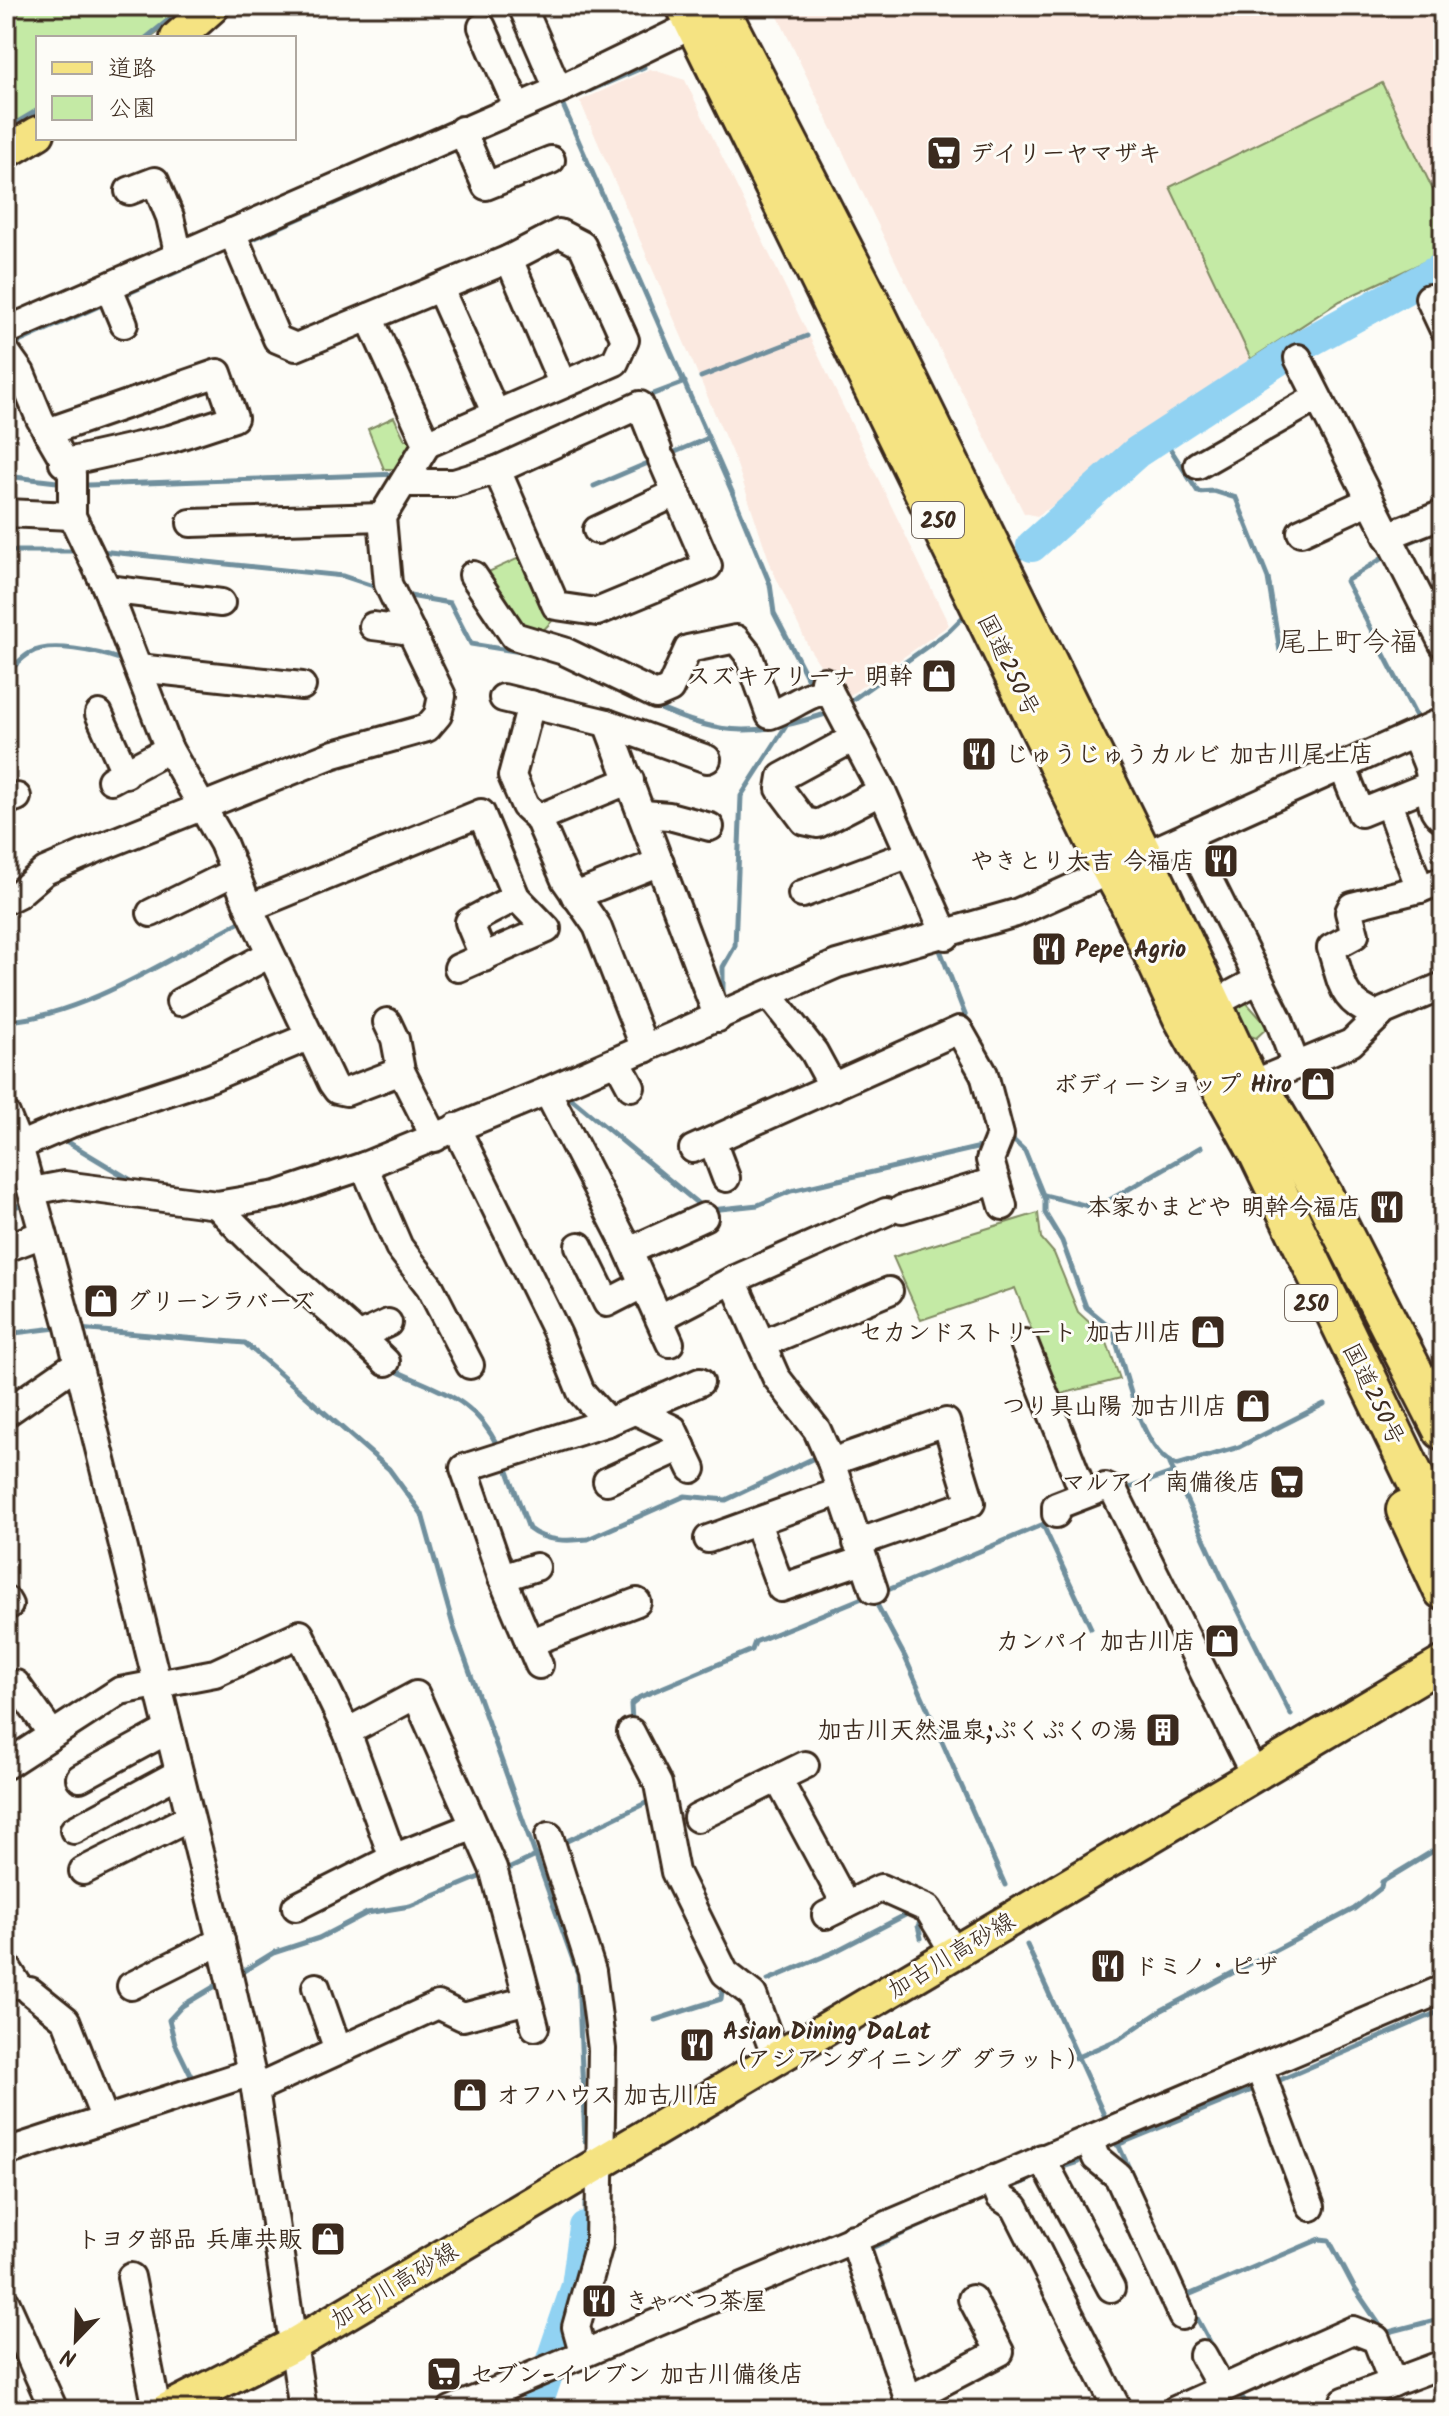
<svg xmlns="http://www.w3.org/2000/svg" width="1449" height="2416" viewBox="0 0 1449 2416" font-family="Kalam,'Klee One',sans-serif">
<rect width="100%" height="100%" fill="#fdfcf7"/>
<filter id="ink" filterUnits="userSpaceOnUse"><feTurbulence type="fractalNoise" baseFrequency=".0125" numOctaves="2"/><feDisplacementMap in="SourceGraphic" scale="16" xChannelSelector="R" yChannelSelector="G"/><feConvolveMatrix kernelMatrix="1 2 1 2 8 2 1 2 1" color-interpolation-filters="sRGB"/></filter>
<g filter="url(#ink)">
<g fill="#fbe9e0">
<path d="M773,6H1443V254L1340,302L1132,439L1054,505L1037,516L1024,513L905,281Z"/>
<path d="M650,69L685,80L949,625L843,700L809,648L772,569L737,465L580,101Z"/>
</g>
<g fill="#c4eaa5" stroke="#808a62" stroke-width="2">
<path d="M6,6H191L151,38H38V111L6,130Z"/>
<path d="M1382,83L1443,211V253L1340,301L1251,359L1170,187Z"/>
<path d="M394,417L405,440L411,438L414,441L401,469H384L368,429Z"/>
<path d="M519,558L528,562L552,621L538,636L519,631L484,574Z"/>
<path d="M1245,1001L1268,1027L1256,1038L1248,1035L1235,1014L1237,1006Z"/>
<path d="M1038,1213L1041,1238L1054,1253L1078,1312L1105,1337L1120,1379L1057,1395L1015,1288L921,1320L893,1257Z"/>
</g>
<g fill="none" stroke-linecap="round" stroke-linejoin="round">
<g stroke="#6f8f9d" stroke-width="5">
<path d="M146,38L186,6"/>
<path d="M562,103L733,494L770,584L774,613L808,679"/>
<path d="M6,129L38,110"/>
<path d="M476,140L644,67"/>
<path d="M253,239L459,148"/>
<path d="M122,296L213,256"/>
<path d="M12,345L106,303"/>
<path d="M701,377L807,336"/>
<path d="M643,398L685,382"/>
<path d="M1162,436L1198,492L1214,491L1236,498L1268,578L1280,651"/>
<path d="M668,455L706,439"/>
<path d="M479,462L511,450"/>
<path d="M6,476L57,482"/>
<path d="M88,485L399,474"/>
<path d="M594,486L655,460"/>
<path d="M1401,546L1443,528"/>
<path d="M6,551H80"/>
<path d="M100,551L343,576L379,588"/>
<path d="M1389,554L1346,581L1419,722"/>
<path d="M1016,562L1032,546"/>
<path d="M404,595L450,603L471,644L527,653"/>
<path d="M6,674C14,667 21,658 30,653C50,641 98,652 119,659"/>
<path d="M845,705L949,631L967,613"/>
<path d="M654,706C725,739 760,735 832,712"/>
<path d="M948,946L940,950L969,1025"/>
<path d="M723,1001V967L735,946L741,796L786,726"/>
<path d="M6,1021C82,1017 173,956 242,921"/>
<path d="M568,1096L702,1207"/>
<path d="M1009,1136L1025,1151L1045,1200V1213L1062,1241L1086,1307L1109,1326L1114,1335C1125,1368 1141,1455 1177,1465L1239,1447L1324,1404"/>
<path d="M61,1138L134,1182"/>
<path d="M1044,1195L1096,1208L1201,1147"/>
<path d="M6,1209L28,1203"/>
<path d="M711,1210L758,1205L791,1191L985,1146"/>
<path d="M78,1329L245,1343L389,1469L422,1514L453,1625L578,1974L585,2141"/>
<path d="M6,1334L56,1328"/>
<path d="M390,1368C436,1391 473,1395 498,1447"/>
<path d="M505,1463L529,1529C545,1542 568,1541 588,1539L685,1496L726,1500L812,1459"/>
<path d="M1170,1464L1222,1578L1291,1715"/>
<path d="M1123,1490L1174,1472"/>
<path d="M1043,1525L1091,1628"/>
<path d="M883,1592L1051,1521"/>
<path d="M874,1599L905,1657L1005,1885"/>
<path d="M632,1723L631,1704L640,1697L752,1650L755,1642L867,1596"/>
<path d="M567,1841L652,1800"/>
<path d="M504,1871L538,1855"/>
<path d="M921,1938L918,1926L923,1916"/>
<path d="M1027,1945L1104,2115"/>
<path d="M237,1975L273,1953L319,1938L367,1913L410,1906L484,1875"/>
<path d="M768,1980L832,1953L909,1913"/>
<path d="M655,2020L721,1999L723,1984"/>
<path d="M1075,2058L1119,2039L1162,2010L1354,1909L1381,1888L1382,1882L1443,1845"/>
<path d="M193,2080L175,2043L169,2020L182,2006L222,1982"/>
<path d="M1280,2080L1443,2010"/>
<path d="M1118,2144L1139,2190"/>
<path d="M1117,2145L1252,2090"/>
<path d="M1056,2169L1078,2162"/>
<path d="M1013,2186L1028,2181"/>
<path d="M585,2227V2203"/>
<path d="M865,2251L946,2214"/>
<path d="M1186,2296L1320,2239L1329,2240L1355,2289L1385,2333L1443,2318"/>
<path d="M1192,2309L1216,2353"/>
<path d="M1239,2393L1251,2410"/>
</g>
<g stroke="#91d2f2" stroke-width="32">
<path d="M1032,546L1137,452L1292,351L1443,268"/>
<path d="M535,2410L577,2286L585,2227"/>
</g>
<defs>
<g id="minor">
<path d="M522,6L558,89"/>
<path d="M482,27L517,106"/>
<path d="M462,130L486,186L551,160"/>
<path d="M129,191L155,181L170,217L179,256"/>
<path d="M509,259L562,383"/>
<path d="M109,288L124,324"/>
<path d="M440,289L495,412"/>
<path d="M1429,298L1443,328"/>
<path d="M369,317L509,259L559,233L582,245L625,340L615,362L427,444"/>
<path d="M6,331L565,87L695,24L710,23"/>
<path d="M6,352L21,373L40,419L72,474V516L107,589L169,749L223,843L249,908L332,1083L337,1090L346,1092L401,1071L435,1138"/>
<path d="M1298,358L1443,644"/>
<path d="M47,432L218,373L234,418L170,439L63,463"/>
<path d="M1198,465L1316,398"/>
<path d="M497,470L556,606L597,612L708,566L662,460"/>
<path d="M405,483H454L497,470L640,405L658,450"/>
<path d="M6,513L72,516"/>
<path d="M191,523L382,517"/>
<path d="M597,530L676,493"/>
<path d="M1301,532L1369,501"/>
<path d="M1387,536L1443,514"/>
<path d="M473,575L514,636L564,651L656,695L670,689L688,649L736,639L748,654L770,715C792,708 806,693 829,690"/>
<path d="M107,589L221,603"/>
<path d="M373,626L411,631"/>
<path d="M138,668L302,686"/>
<path d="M824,681L882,791L946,936"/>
<path d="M503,698L607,723L707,759"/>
<path d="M531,704L512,776L525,806L538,818L565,880L597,926L645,1049"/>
<path d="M99,714L126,774"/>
<path d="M607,723L718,1018"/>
<path d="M1413,735C1420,747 1429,764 1430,778C1432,793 1428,810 1443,819"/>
<path d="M854,738L782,777L780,789L804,821L818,824L882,791"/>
<path d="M1343,768L1361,813L1430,785"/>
<path d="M111,780L169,749"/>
<path d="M6,801L17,797"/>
<path d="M1388,803L1420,889"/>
<path d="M643,814L669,816L710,827"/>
<path d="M538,818L630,780"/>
<path d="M1187,836L1279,1020L1296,1066"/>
<path d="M802,894L910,854"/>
<path d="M575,896L660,862"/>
<path d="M6,900L18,894L45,871L96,849L334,754L427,728L438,715L442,696L388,584L382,517L427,444L369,317L296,347L277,339L232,232"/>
<path d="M249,908L481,813L516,897L547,929L458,968"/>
<path d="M151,913L234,872"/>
<path d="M484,958L469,922L516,897"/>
<path d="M770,996L814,1052L833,1087"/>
<path d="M180,1002L270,954"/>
<path d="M1212,1005L1258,980"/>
<path d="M1379,1016C1340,1001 1343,985 1331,948L1355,935L1349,912L1352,906L1420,889L1443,880"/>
<path d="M387,1022L395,1039L401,1071"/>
<path d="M617,1061L631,1087"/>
<path d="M1257,1082L1351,1043L1384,1011L1443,986"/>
<path d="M547,1091L624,1241L670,1343"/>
<path d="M6,1114L19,1146L68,1323L221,1941L255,2089L303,2410"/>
<path d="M456,1127L558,1335L581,1392L608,1422"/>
<path d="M712,1141L726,1178"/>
<path d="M19,1146L70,1124L210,1078L308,1037"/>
<path d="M693,1149L959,1030L984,1074L1000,1135L990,1160L1003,1206"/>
<path d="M364,1166L399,1247L430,1287L470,1365"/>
<path d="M32,1191L64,1185L217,1205L277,1195L364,1166L547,1091L837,964L1016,913L1443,721"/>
<path d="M217,1205C268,1263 331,1308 386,1362"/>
<path d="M902,1209L995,1181"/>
<path d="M579,1246L607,1303L644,1284"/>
<path d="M6,1248L43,1234"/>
<path d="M629,1251L704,1217"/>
<path d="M733,1280L776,1377L817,1430L831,1462L874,1590"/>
<path d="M660,1318L733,1280L886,1212"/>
<path d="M360,1336L388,1323"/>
<path d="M1024,1343L1084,1494"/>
<path d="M762,1344L889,1291"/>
<path d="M634,1410L673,1429L692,1469"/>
<path d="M6,1413L75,1365"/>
<path d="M831,1462L946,1422L971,1503L857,1543"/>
<path d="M607,1481L682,1447"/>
<path d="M1056,1514V1506L1105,1487L1114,1491L1254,1774"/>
<path d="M757,1523L781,1588L863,1560"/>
<path d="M708,1539L839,1492"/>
<path d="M502,1578L536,1567"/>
<path d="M6,1600L9,1605"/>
<path d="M529,1643L637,1602"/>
<path d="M539,1665L502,1578L464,1468L608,1422L700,1382"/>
<path d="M16,1684L52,1734"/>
<path d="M631,1732L658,1784L675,1872L725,1973L753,1995L776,2058"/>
<path d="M6,1765L120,1691L215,1673L300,1634L347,1732L393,1858"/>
<path d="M80,1778L168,1730"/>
<path d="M778,1779L846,1905"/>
<path d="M697,1818L805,1765"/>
<path d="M74,1830L179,1773"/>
<path d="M549,1836L592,1971L602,2049L599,2244L576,2327L583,2352"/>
<path d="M83,1871L189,1818"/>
<path d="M296,1907L393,1858L474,1826"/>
<path d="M826,1915L881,1888L928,1909L955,1954"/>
<path d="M6,1966L18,1985"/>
<path d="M131,1986L221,1941"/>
<path d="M316,1987L338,2050"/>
<path d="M30,1991L66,2020L105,2120"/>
<path d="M528,2000L535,2027"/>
<path d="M1259,2067L1311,2207"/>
<path d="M255,2089L438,2005L463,2017L528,2000L493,1868L416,1695L347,1732"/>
<path d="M1089,2139L1096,2158L1118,2176L1182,2316"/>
<path d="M6,2152L249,2073"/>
<path d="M1042,2158L1111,2288"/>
<path d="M993,2179L1000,2197L1015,2207L1118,2410"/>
<path d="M853,2238L912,2410"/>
<path d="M131,2277L157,2410"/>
<path d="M6,2303L54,2410"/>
<path d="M1203,2355L1222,2389"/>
<path d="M908,2400L1000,2352L972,2299"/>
<path d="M1344,2401L1443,2364"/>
<path d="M451,2410L1443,1989"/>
<path d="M1175,2410L1353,2330L1376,2339L1393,2383"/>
</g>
<g id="major">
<path d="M177,38L213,6"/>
<path d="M6,152L38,133"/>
<path d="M166,2410L293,2345L1443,1663"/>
</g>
<g id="highway">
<path d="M686,6L1094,838L1129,902L1182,1016L1258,1152L1443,1536"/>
<path d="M718,6L868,298L1142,854L1269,1125"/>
<path d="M1265,1097L1324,1197L1443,1430"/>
<path d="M1406,1510L1443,1590"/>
</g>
</defs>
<use href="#minor" stroke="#3b2a1e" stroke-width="32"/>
<use href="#major" stroke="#3b2a1e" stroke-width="38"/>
<use href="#highway" stroke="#3b2a1e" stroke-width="44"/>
<use href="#minor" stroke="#fdfcf7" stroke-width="26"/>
<use href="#major" stroke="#f5e382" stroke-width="32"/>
<use href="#highway" stroke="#f5e382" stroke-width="38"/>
</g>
</g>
<defs>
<symbol id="supermarket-square" viewBox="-11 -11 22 22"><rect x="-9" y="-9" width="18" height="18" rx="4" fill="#3b2a1e" stroke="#fdfcf7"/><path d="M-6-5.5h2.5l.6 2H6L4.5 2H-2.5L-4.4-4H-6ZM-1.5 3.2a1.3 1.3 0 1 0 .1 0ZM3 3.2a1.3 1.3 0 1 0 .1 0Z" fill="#fff"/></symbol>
<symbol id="shop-square" viewBox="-11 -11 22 22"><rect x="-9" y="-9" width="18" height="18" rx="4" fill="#3b2a1e" stroke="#fdfcf7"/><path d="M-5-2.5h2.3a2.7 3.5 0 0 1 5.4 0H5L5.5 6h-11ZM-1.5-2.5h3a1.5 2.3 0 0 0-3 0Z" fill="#fff"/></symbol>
<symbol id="restaurant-square" viewBox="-11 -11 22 22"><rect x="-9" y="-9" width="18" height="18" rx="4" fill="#3b2a1e" stroke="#fdfcf7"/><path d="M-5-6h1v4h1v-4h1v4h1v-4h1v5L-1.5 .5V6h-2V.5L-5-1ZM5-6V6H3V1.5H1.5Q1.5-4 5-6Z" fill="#fff"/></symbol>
<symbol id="building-square" viewBox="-11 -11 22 22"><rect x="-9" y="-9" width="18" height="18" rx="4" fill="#3b2a1e" stroke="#fdfcf7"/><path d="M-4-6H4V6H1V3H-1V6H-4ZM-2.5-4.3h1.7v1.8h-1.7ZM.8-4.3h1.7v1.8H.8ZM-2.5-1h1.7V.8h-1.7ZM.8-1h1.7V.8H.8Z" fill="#fff"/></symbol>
</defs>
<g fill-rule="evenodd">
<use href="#supermarket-square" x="924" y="133" width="40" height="40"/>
<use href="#shop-square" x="919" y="656" width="40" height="40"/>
<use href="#restaurant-square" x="959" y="734" width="40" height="40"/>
<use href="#restaurant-square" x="1201" y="841" width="40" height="40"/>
<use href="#restaurant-square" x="1029" y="929" width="40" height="40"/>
<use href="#shop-square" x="1298" y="1064" width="40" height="40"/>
<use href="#restaurant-square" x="1367" y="1187" width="40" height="40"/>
<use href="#shop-square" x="81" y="1281" width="40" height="40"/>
<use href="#shop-square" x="1188" y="1312" width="40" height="40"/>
<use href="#shop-square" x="1233" y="1386" width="40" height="40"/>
<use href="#supermarket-square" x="1267" y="1462" width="40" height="40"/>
<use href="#shop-square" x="1202" y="1621" width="40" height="40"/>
<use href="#building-square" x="1143" y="1710" width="40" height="40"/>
<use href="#restaurant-square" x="1088" y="1946" width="40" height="40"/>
<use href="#restaurant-square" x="677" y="2025" width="40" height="40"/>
<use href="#shop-square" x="450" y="2075" width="40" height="40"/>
<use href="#shop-square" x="308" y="2219" width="40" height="40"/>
<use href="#restaurant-square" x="579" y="2281" width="40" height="40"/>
<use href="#supermarket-square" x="424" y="2354" width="40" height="40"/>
</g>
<g text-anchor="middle" stroke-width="6" stroke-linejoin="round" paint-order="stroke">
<g fill="#fdfcf7" stroke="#75695f" stroke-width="2">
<rect x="912" y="502" width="52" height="36" rx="6"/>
<rect x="1285" y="1285" width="52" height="36" rx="6"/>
</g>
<g font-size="22" font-weight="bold" fill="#3b2a1e">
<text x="938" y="528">250</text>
<text x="1311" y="1311">250</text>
</g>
<g font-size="24" font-weight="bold" fill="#3b2a1e" stroke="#fdfcf7" text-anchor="end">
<text x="970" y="161" text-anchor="start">デイリーヤマザキ</text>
<text x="913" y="684">スズキアリーナ 明幹</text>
<text x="1005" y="762" text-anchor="start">じゅうじゅうカルビ 加古川尾上店</text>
<text x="1195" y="869">やきとり大吉 今福店</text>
<text x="1075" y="957" text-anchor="start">Pepe Agrio</text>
<text x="1292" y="1092">ボディーショップ Hiro</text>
<text x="1361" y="1215">本家かまどや 明幹今福店</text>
<text x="127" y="1309" text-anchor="start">グリーンラバーズ</text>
<text x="1182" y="1340">セカンドストリート 加古川店</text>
<text x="1227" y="1414">つり具山陽 加古川店</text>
<text x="1261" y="1490">マルアイ 南備後店</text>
<text x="1196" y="1649">カンパイ 加古川店</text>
<text x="1137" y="1738">加古川天然温泉;ぷくぷくの湯</text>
<text x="1134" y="1974" text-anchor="start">ドミノ・ピザ</text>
<text x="723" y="2039" text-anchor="start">Asian Dining DaLat<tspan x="723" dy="28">（アジアンダイニング ダラット）</tspan></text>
<text x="496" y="2103" text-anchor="start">オフハウス 加古川店</text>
<text x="302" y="2247">トヨタ部品 兵庫共販</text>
<text x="625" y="2309" text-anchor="start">きゃべつ茶屋</text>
<text x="470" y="2382" text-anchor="start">セブン-イレブン 加古川備後店</text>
</g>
<g font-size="24" fill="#3b2a1e" stroke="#fdfcf7">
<text transform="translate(1009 665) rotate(64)" y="8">国道250号</text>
<text transform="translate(1374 1394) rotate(64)" y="8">国道250号</text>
<text transform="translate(951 1955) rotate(-31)" y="8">加古川高砂線</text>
<text transform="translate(394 2285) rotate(-31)" y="8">加古川高砂線</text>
</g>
<g font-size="28" fill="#3b2a1e" stroke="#fdfcf7">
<text x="1348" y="651">尾上町今福</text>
</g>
</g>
<rect width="1449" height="2416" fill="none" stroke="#fdfcf7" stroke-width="32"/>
<rect x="16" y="16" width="1417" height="2384" fill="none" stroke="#3b2a1e" stroke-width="3" filter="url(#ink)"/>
<rect x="36" y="36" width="260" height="104" fill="#fdfcf7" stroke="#afa8a0" stroke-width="2"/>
<rect x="52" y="62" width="40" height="12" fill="#f5e382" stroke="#afa8a0" stroke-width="2"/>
<text x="108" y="76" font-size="24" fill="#3b2a1e">道路</text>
<rect x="52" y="96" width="40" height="24" fill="#c4eaa5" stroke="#afa8a0" stroke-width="2"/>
<text x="108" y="116" font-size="24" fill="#3b2a1e">公園</text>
<g transform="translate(76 2340) rotate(203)" stroke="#fdfcf7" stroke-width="6" paint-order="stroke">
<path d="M0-6L14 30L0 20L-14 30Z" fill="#3b2a1e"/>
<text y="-12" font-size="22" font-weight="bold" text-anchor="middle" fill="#3b2a1e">N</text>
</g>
</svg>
